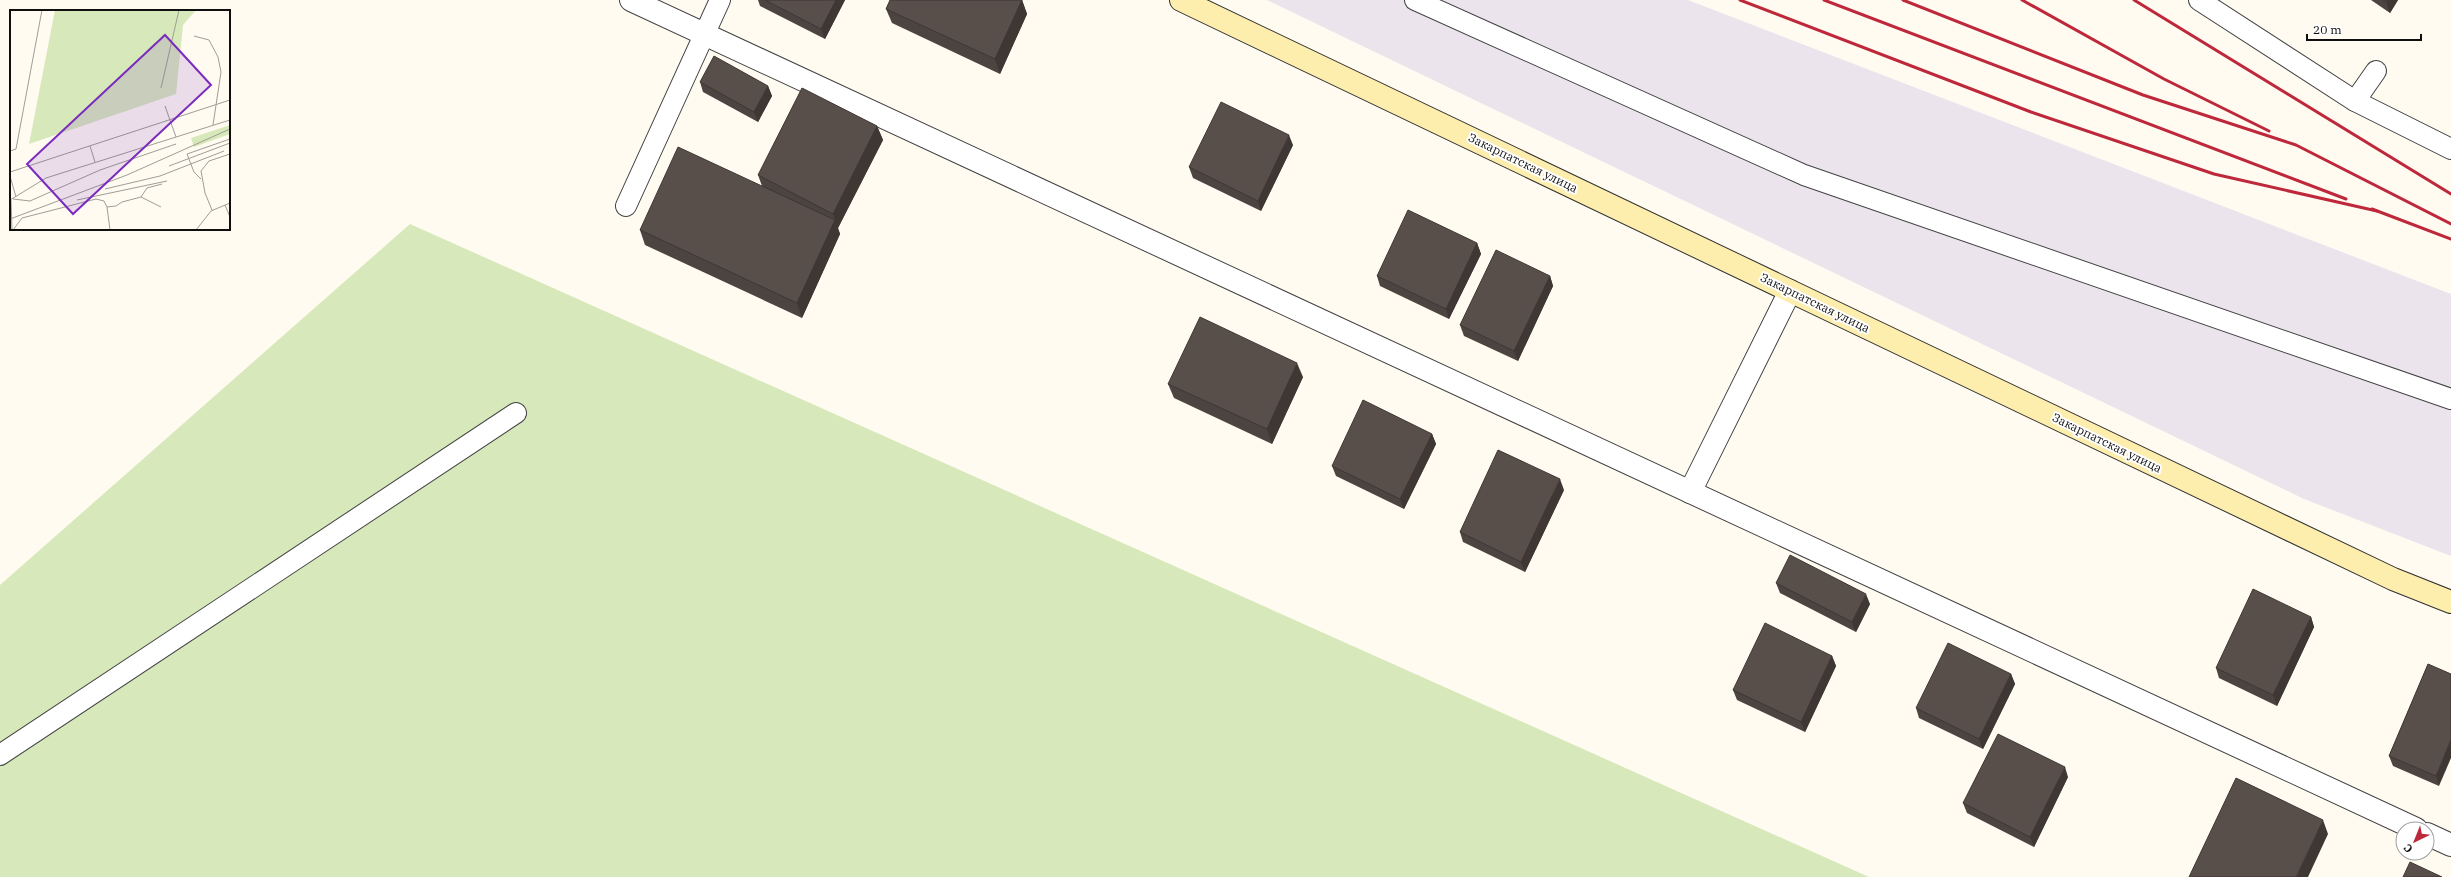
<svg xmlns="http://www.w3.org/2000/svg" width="2451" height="877" viewBox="0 0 2451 877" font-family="'IBM Plex Serif',serif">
<rect width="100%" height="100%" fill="#fffbf1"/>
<path fill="#ebe4ed" d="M1267,0H1688L2451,294V556L2304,499Z"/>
<path fill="#d7e9bb" d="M410,224L1869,877H0V585Z"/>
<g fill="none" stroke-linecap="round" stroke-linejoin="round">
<defs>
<g id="lane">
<path d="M1415,0L1804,175L2451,399"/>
<path d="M2199,0L2355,101L2451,149"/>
<path d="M2355,101L2376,71"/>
<path d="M626,206L720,0"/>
<path d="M0,755L516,413"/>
</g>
<g id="street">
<path d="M631,0L2416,829"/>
<path d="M1690,492L1790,291"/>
<path d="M2427,834L2451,845"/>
</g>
<path id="secondary" d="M1181,0L2393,579L2451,602"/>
</defs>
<use href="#lane" stroke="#424242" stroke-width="22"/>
<use href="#street" stroke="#424242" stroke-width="24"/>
<use href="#secondary" stroke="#313131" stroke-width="24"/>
<use href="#lane" stroke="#fff" stroke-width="20"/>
<use href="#street" stroke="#fff" stroke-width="22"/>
<use href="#secondary" stroke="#fdeeae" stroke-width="22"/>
<g stroke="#be283b" stroke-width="3">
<path d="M1740,0L2031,112L2214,174L2377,211"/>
<path d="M1824,0L2346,199"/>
<path d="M1903,0L2143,95L2296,145L2451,224"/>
<path d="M2022,0L2164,79L2269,131"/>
<path d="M2134,0L2451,194"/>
<path d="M2372,209L2451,239"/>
</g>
</g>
<g fill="#4c4440">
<path d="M758,0H845L825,39L760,6Z"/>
<path d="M1022,0L1027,14L1000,74L892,23L886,9Z"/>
<path d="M2371,0H2398L2390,13Z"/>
<path d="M700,82L768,86L772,96L758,122L703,92Z"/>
<path d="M877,126L883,140L838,228L840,234L802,318L645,245L640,230L762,186L758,175Z"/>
<path d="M1293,145L1261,211L1193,178L1189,167Z"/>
<path d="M1477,243L1481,254L1449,319L1380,286L1377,276Z"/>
<path d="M1550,276L1553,286L1518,361L1464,336L1460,325Z"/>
<path d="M1303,377L1272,444L1174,398L1168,384Z"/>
<path d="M1432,434L1436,444L1404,509L1336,476L1332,466Z"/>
<path d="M1564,490L1525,572L1463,542L1460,532Z"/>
<path d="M1776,583L1870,604L1856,632L1780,593Z"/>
<path d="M2311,617L2314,627L2277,706L2219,678L2216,668Z"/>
<path d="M1832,656L1836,666L1805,732L1737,700L1733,690Z"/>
<path d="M2428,664L2439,786L2393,766L2389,756Z"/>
<path d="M2011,674L2015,684L1983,749L1919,718L1916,708Z"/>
<path d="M2068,777L2034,847L1967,813L1963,803Z"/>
</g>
<g fill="#3e3734">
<path d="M836,0H845L825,39L821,29Z"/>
<path d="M1022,0L1027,14L1000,74L995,59Z"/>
<path d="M2388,0H2398L2390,13L2386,2Z"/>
<path d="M768,86L772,96L758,122L754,112Z"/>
<path d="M877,126L883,140L838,228L833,214Z"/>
<path d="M1289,135L1293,145L1261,211L1258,201Z"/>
<path d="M835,220L840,234L802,318L797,303Z"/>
<path d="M1477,243L1481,254L1449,319L1446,309Z"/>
<path d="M1550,276L1553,286L1518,361L1514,351Z"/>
<path d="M1297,363L1303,377L1272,444L1267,429Z"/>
<path d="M1432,434L1436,444L1404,509L1400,499Z"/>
<path d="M1560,479L1564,490L1525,572L1521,562Z"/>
<path d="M1866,594L1870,604L1856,632L1852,622Z"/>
<path d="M2311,617L2314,627L2277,706L2273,695Z"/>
<path d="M1832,656L1836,666L1805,732L1801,722Z"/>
<path d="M2011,674L2015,684L1983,749L1979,739Z"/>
<path d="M2451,739V758L2439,786L2436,776Z"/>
<path d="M2065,767L2068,777L2034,847L2030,837Z"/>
<path d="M2323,820L2328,834L2308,877H2296Z"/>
</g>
<g fill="#584f4b" stroke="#3e3734">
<path d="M765,0H836L821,29Z"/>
<path d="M890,0H1022L995,59L886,9Z"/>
<path d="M2383,0H2388L2386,2Z"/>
<path d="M714,56L768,86L754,112L700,82Z"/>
<path d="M802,88L877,126L833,214L758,175Z"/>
<path d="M1221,102L1289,135L1258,201L1189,167Z"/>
<path d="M678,147L835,220L797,303L640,230Z"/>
<path d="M1408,210L1477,243L1446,309L1377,276Z"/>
<path d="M1496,250L1550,276L1514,351L1460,325Z"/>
<path d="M1200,317L1297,363L1267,429L1168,384Z"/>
<path d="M1363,400L1432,434L1400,499L1332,466Z"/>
<path d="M1498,450L1560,479L1521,562L1460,532Z"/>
<path d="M1790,555L1866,594L1852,622L1776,583Z"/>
<path d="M2253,589L2311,617L2273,695L2216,668Z"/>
<path d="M1765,623L1832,656L1801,722L1733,690Z"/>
<path d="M1948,643L2011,674L1979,739L1916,708Z"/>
<path d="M2428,664L2451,674V739L2436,776L2389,756Z"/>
<path d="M1998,734L2065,767L2030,837L1963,803Z"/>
<path d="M2236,778L2323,820L2296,877H2189Z"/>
<path d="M2410,862L2442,877H2403Z"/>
</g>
<g text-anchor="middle" stroke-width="4" stroke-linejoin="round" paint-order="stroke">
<g font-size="12" fill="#0f0f0f" stroke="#fff">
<text transform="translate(1523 163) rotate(26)" y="4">Закарпатская улица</text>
<text transform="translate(1815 303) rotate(26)" y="4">Закарпатская улица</text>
<text transform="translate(2107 443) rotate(26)" y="4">Закарпатская улица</text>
</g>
</g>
<g transform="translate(10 10)">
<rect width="220" height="220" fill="#fffbf1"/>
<path d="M45,0H186L173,15L166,84L19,134ZM220,115V124L184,137L181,128Z" fill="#d7e9bb"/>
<path fill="none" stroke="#9f9d97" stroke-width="1" d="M184,26L199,30L208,47L211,62L203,115M151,78L169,0M155,96L166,127M80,136L85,152M0,141L6,139L32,0M159,156L220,133M0,162L220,90M0,166L6,187M191,169L184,162L177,144L220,129M95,179L150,166L214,141M131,187L137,178L152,174M3,189L20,191L90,160L166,134M0,190L36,168L220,110M1,190L2,220M67,190L157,171M215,195L220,207M97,197L100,220M202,200L195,183L191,161L199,151L220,144M0,209L117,165L220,119M3,220L12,208L86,189L94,191L97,197L106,196L112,192L131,187L151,197M186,220L201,201L220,193"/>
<path fill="#7b2cbf" fill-opacity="0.15" stroke="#7b2cbf" stroke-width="2" d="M155,25L201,75L63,204L17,154Z"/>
<rect width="220" height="220" fill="none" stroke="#0f0f0f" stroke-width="2"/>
</g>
<g transform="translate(2415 841) rotate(223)"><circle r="19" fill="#ffffff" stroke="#9f9f9f"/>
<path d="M0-3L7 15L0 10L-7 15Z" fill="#be283b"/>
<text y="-6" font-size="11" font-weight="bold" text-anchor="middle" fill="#0f0f0f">С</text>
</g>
<path d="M2307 34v6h114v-6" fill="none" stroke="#0f0f0f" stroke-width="2"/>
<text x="2313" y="34" font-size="12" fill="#0f0f0f" stroke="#ffffff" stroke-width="3" paint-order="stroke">20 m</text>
</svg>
